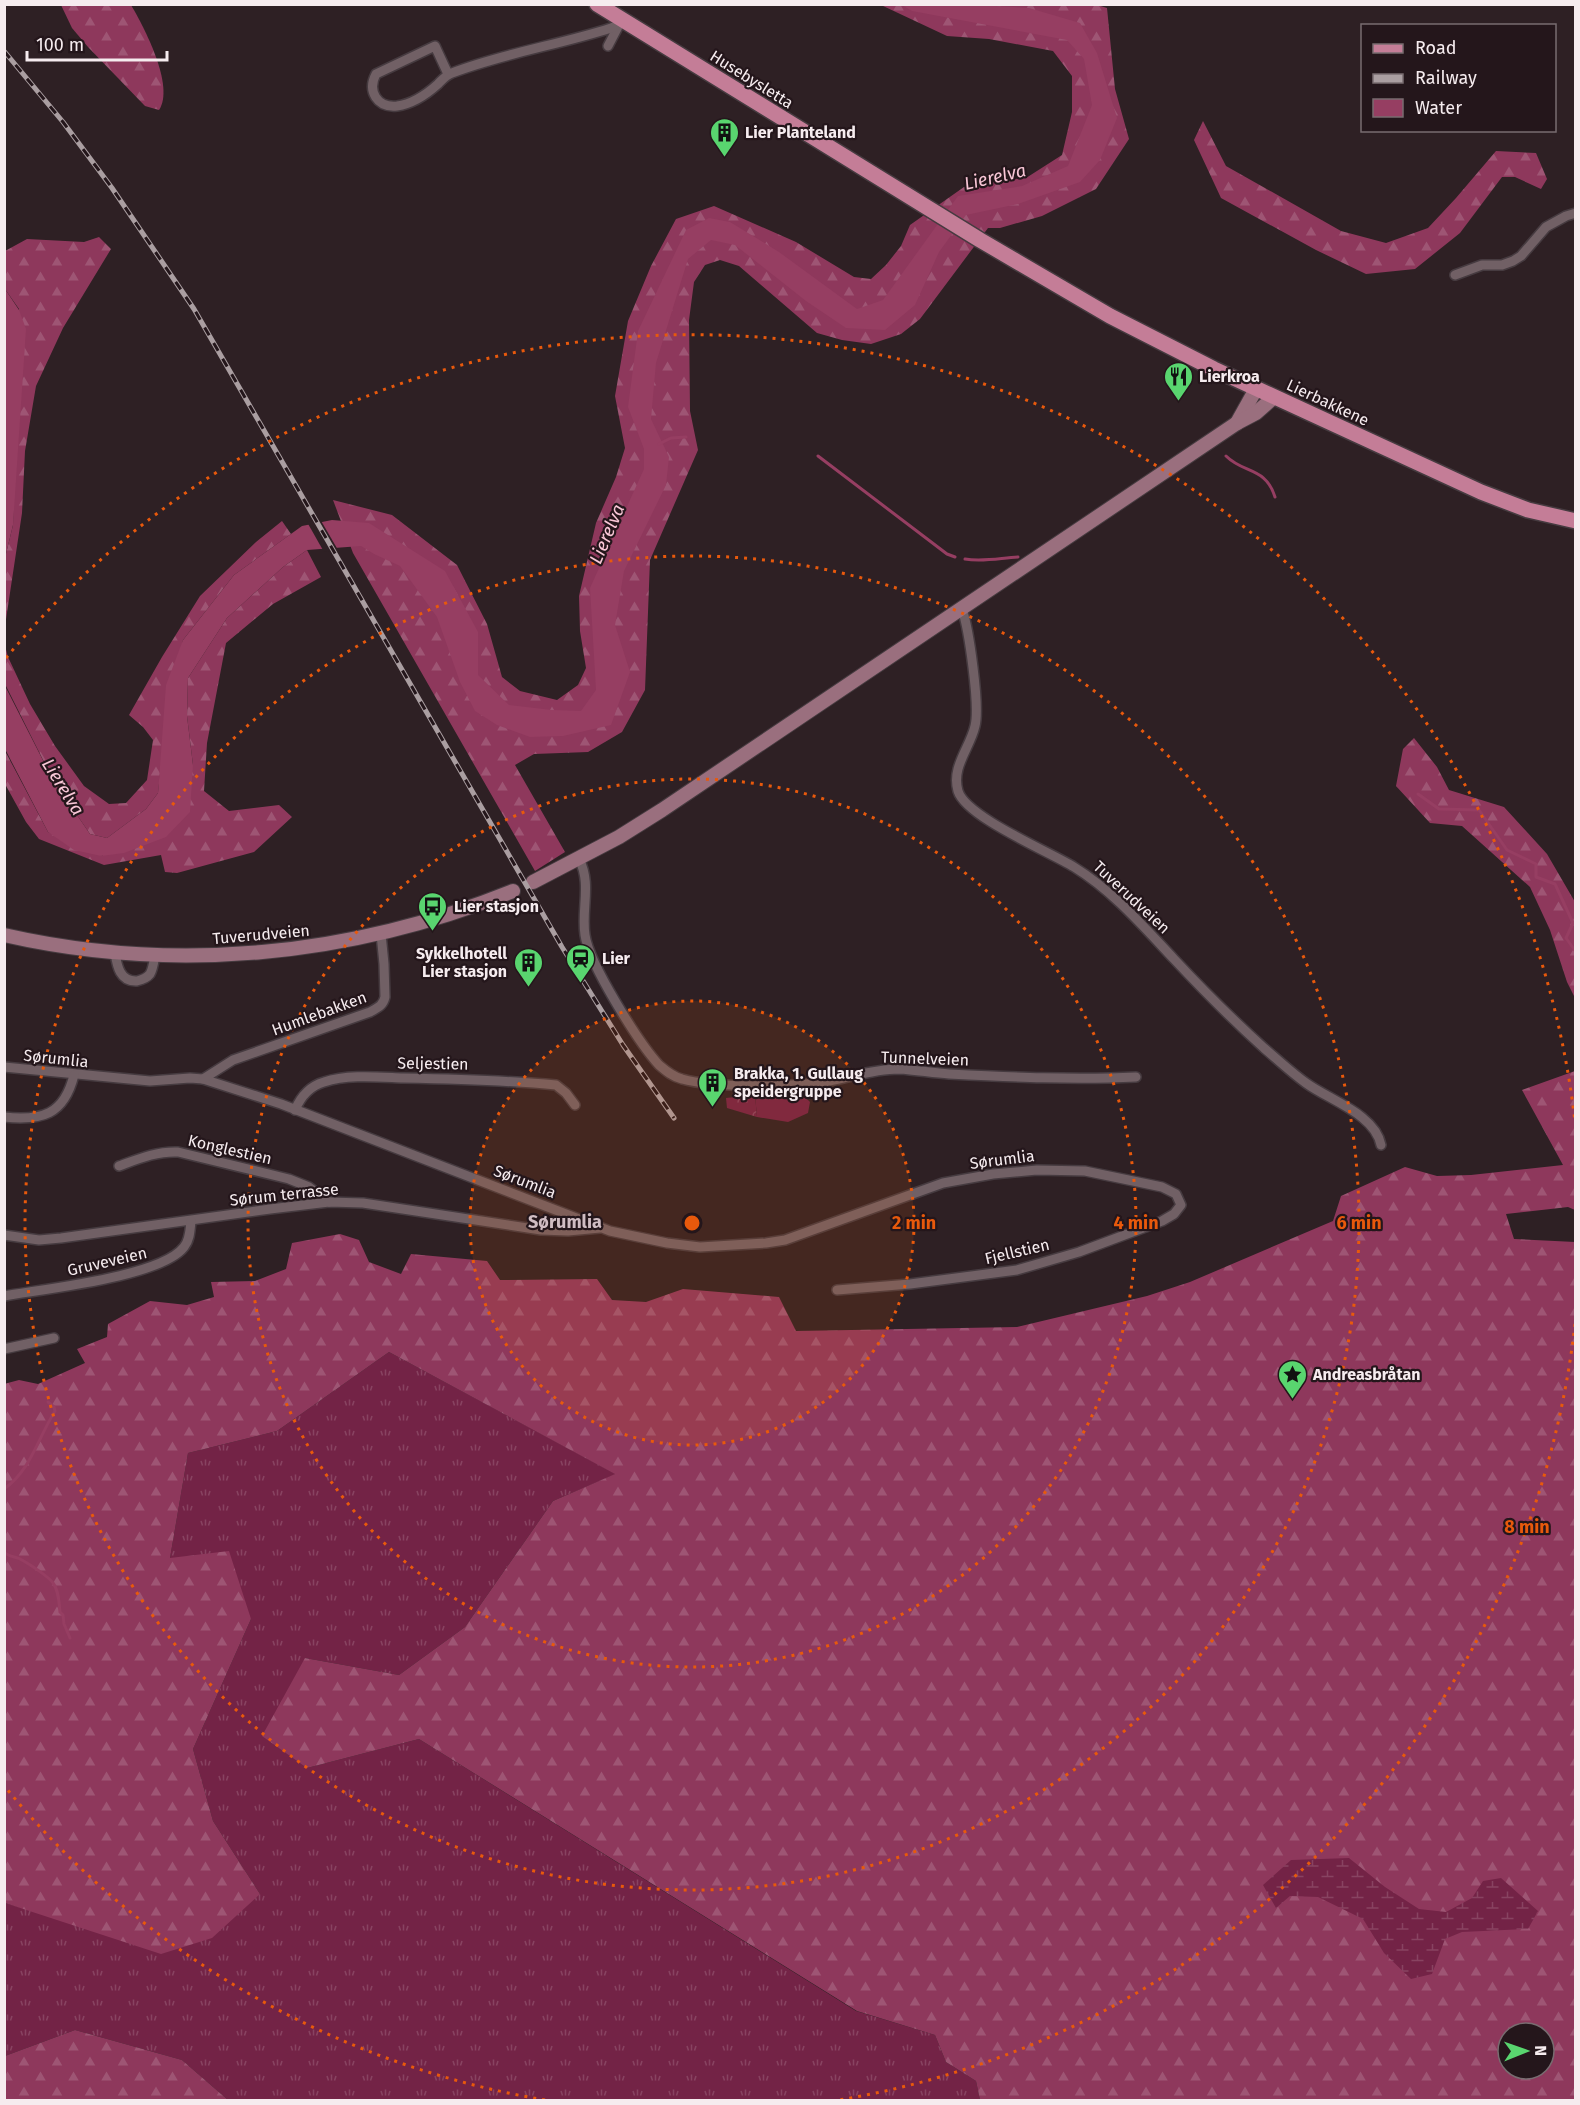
<svg xmlns="http://www.w3.org/2000/svg" width="1580" height="2105" viewBox="0 0 1580 2105" font-family="'Fira Sans',sans-serif">
<defs>
<pattern id="grass-tufts" width="24" height="20" patternUnits="userSpaceOnUse" patternTransform="scale(1.5)"><rect width="24" height="20" fill="#732346"/><path d="M3 7l-1-3M5 7V3M7 7l1-3M15 17l-1-3M17 17v-4M19 17l1-3" fill="none" stroke="#884361"/></pattern>
<pattern id="forest-firs" width="22" height="20" patternUnits="userSpaceOnUse" patternTransform="scale(1.5)"><rect width="22" height="20" fill="#8e385c"/><path d="M5 1l3.5 6h-7zM16 11l3.5 6h-7z" fill="#9e5574"/></pattern>
<pattern id="wetland-marsh" width="20" height="14" patternUnits="userSpaceOnUse" patternTransform="scale(1.5)"><rect width="20" height="14" fill="#732346"/><path d="M1 5h8M5 5V1M11 12h8M15 12V8" fill="none" stroke="#884361"/></pattern>
<pattern id="park-crowns" width="20" height="18" patternUnits="userSpaceOnUse" patternTransform="scale(1.5)"><rect width="20" height="18" fill="#732346"/><path d="M2 6a3 3 0 1 1 6 0M12 15a3 3 0 1 1 6 0" fill="none" stroke="#884361"/></pattern>
</defs>
<rect width="100%" height="100%" fill="#2e2024"/>
<path fill="url(#grass-tufts)" d="M389,1352L616,1474L553,1501L465,1627L399,1675L305,1658L307,1768L419,1739L856,2011L935,2035L946,2062L976,2081L980,2100H228L182,2060L75,2030L5,2056V1903L47,1915L260,1894L213,1821L193,1749L251,1619L170,1558L188,1453L277,1431Z"/>
<g fill="url(#forest-firs)" fill-rule="evenodd">
<path d="M1094,4L1107,8L1115,89L1129,139L1096,189L1042,216L1000,228H988L920,319L901,334L871,344L842,340L817,333L739,266L720,260L705,265L694,282L689,320L690,411L698,450L650,560L645,690L622,732L588,752L534,754L515,765L565,852L535,871L353,553L333,500L392,515L457,565L487,624L502,677L520,691L557,700L578,685L586,668L580,631L579,596L596,523L616,477L625,448L615,396L628,321L651,266L676,219L714,206L796,242L854,277L871,279L886,265L901,246L910,225L964,187L985,182L1026,178L1062,155L1072,112V76L1053,51L989,39L947,36L881,5Z"/>
<path d="M61,5H131C144,27 175,86 159,110L145,106L88,47L72,28Z"/>
<path d="M1203,121L1226,166L1341,231L1386,243L1428,228L1456,198L1496,151L1536,153L1547,179L1541,189L1515,177H1502L1460,233L1415,269L1366,274L1316,250L1221,198L1194,140Z"/>
<path d="M99,237L111,249L63,328L36,386L25,451L22,513L5,626V558L13,525L19,309L5,289V251L27,239L84,242Z"/>
<path d="M282,521L291,534L234,575L183,640L161,764L158,793L146,809L107,838L90,834L53,780L5,684L4,642L8,657L30,704L55,746L84,786L109,804L126,803L147,780L153,740L143,727L129,715L162,657L200,596L256,542Z"/>
<path d="M307,550L321,577L273,604L226,643L207,743L204,791L229,811L279,805L292,817L254,852L177,873L165,872L161,855L104,865L39,839L26,822L5,784L4,749L48,832L102,856L193,765L187,716L188,678L227,618L283,567Z"/>
<path d="M1414,738L1437,767L1449,790L1504,807L1547,854L1575,902V998L1567,982L1550,930L1530,887L1462,826L1430,823L1396,786L1403,749Z"/>
<path d="M1575,1071V1210L1568,1207L1506,1214L1514,1239L1575,1242V2100H980L976,2081L946,2062L935,2035L857,2011L419,1739L307,1768L262,1736L305,1658L399,1675L465,1627L553,1501L615,1474L389,1352L277,1431L188,1453L170,1558L229,1551L251,1619L193,1749L213,1821L260,1894L212,1938L161,1954L5,1903L4,1384L19,1380L38,1384L85,1363L77,1349L107,1337L108,1324L150,1301L187,1305L214,1297L211,1282L255,1281L286,1269L292,1243L340,1234L359,1240L369,1262L401,1274L411,1254L487,1261L500,1280L597,1279L612,1300L646,1302L683,1289L779,1297L796,1331L1017,1327L1147,1296L1190,1282L1333,1221L1341,1196L1405,1167L1437,1176L1471,1175L1563,1165L1522,1090ZM1508,2033H1544V2069H1508Z"/>
<path d="M75,2030L182,2060L228,2100H5V2056Z"/>
</g>
<path fill="url(#wetland-marsh)" d="M1349,1858L1385,1887L1419,1909L1446,1912L1472,1898L1483,1881L1501,1878L1538,1911L1528,1929L1462,1932L1445,1939L1432,1974L1411,1979L1384,1953L1363,1919L1318,1897L1290,1896L1276,1908L1263,1885L1291,1860Z"/>
<path fill="url(#park-crowns)" d="M755,1095L757,1117L727,1108L726,1098Z"/>
<path fill="#732346" d="M767,1087V1092L806,1098L810,1102L808,1113L788,1122L757,1117L755,1095L761,1094L762,1088Z"/>
<g fill="#963e62">
<path d="M962,4L1029,8L1080,23L1097,53L1117,118L1100,160L1080,182L1018,204L966,215L939,252L915,305L885,330L846,328L806,301L735,245L711,240L688,259L656,363L651,419L669,457L666,485L624,571L615,625L630,672L611,725L563,736L530,737L497,725L475,711L460,682L437,617L400,566L374,554L361,546L307,550L283,567L227,618L188,678L187,716L193,765L190,812L166,837L124,853L101,856L74,850L48,832L5,749L4,684L53,780L90,834L107,838L146,809L158,793L166,685L183,640L234,575L302,526L332,520L369,523L445,571L478,632V675L509,705L552,710L581,711L596,690L590,588L644,469V449L628,407L638,331L686,230L709,218L730,222L779,252L857,309L883,300L958,196L1022,186L1068,166L1092,105L1084,59L1067,40L912,11L902,5Z"/>
<path d="M5,289L19,310L26,329L13,525L5,558Z"/>
</g>
<path fill="#2e2024" d="M320,519L338,550L324,552L307,522Z"/>
<g fill="none" stroke-linecap="round" stroke-linejoin="round">
<g stroke="#963e62" stroke-width="3">
<path d="M659,444L671,438L686,437"/>
<path d="M818,456L947,554L955,557"/>
<path d="M1226,456C1244,474 1266,467 1275,497"/>
<path d="M965,559C983,562 1000,558 1018,557"/>
<path d="M1418,794L1439,809L1479,810L1507,850L1536,864V877L1555,884L1573,923L1566,938L1576,952"/>
<path d="M4,1489C31,1470 38,1438 55,1411L54,1407L48,1402"/>
<path d="M4,1536V1537"/>
<path d="M4,1552C10,1558 16,1556 22,1560C29,1564 48,1576 53,1583C59,1591 59,1603 60,1612L63,1615L64,1624L70,1638"/>
</g>
<defs>
<g id="street">
<path d="M608,46L619,25"/>
<path d="M448,74L435,46L376,74C367,91 377,108 397,106C412,104 427,94 438,84C442,80 446,75 452,73C504,53 559,45 611,28L619,25L620,19"/>
<path d="M1455,275L1482,265H1502L1513,261L1521,256L1546,227L1566,216L1576,213"/>
<path d="M962,609C969,629 980,706 975,726C970,748 951,767 958,791C966,817 1048,851 1074,867C1113,891 1143,926 1174,959C1203,990 1233,1020 1264,1048C1278,1060 1292,1073 1306,1083C1329,1100 1375,1114 1381,1145"/>
<path d="M579,859C592,884 581,909 585,935C589,964 639,1043 659,1065C666,1071 673,1077 682,1079C714,1088 790,1087 823,1082C848,1078 873,1069 899,1069C916,1070 933,1073 949,1074C1011,1077 1074,1080 1136,1077"/>
<path d="M115,953C117,966 120,982 137,981C141,980 147,978 150,974C153,969 154,961 155,955"/>
<path d="M4,1067L150,1081L190,1078L203,1079L281,1104L610,1231L667,1243L700,1247L766,1243L785,1240L943,1183L993,1174L1037,1170L1085,1171L1162,1187L1176,1194L1181,1205L1174,1214L1162,1221L1079,1252L1017,1270L910,1284L837,1290"/>
<path d="M203,1079L233,1060L370,1012C377,1008 383,1006 385,997L384,964L381,934"/>
<path d="M295,1110C301,1096 310,1086 324,1082C348,1074 378,1077 403,1078C454,1079 505,1080 556,1085L566,1093L575,1105"/>
<path d="M4,1117C42,1121 64,1115 74,1075"/>
<path d="M119,1166C138,1159 157,1151 178,1152L289,1179L309,1187L329,1202"/>
<path d="M4,1235L39,1240L61,1238L270,1209L329,1202L363,1203L541,1230L568,1231L600,1228"/>
<path d="M4,1296C43,1289 161,1277 184,1247C190,1240 190,1230 191,1221"/>
<path d="M4,1349L54,1338"/>
</g>
<g id="secondary">
<path d="M1237,423L1256,389"/>
<path d="M533,882L619,837L662,810L1237,423L1256,413L1274,397"/>
<path d="M4,935C175,974 352,956 513,891"/>
</g>
<path id="primary" d="M597,4L980,240L1110,316L1214,369L1481,492L1528,510L1576,521"/>
</defs>
<use href="#street" stroke="#463b40" stroke-width="12"/>
<use href="#secondary" stroke="#463b40" stroke-width="16"/>
<use href="#primary" stroke="#463b40" stroke-width="18"/>
<use href="#street" stroke="#716065" stroke-width="9"/>
<use href="#secondary" stroke="#9a6f7e" stroke-width="14"/>
<use href="#primary" stroke="#c47d97" stroke-width="15"/>
<defs>
<path id="rail" d="M4,51L63,122L112,188L194,309L562,947L623,1045L674,1118"/>
</defs>
<use href="#rail" stroke="#aa9ea1" stroke-width="5"/>
<use href="#rail" stroke="#24161b" stroke-width="3" stroke-dasharray="9" stroke-linecap="butt"/>
</g>
<circle cx="692" cy="1223" r="222" fill="#e8590c" fill-opacity=".12"/>
<g fill="none" stroke="#e8590c" stroke-width="3" stroke-dasharray="3 6">
<circle cx="692" cy="1223" r="222"/>
<circle cx="692" cy="1223" r="444"/>
<circle cx="692" cy="1223" r="667"/>
<path d="M1575 1324A889 889 0 0 1 839 2100M545 2100A889 889 0 0 1 6 1788M6 658A889 889 0 0 1 1575 1122"/>
</g>
<defs>
<symbol id="building-pin" viewBox="-11 -11 22 30"><path d="M0 17L-7.5 6A9.5 9.5 0 1 1 7.5 6Z" fill="#59d56f" stroke="#24161b"/><path d="M-4-6H4V6H1V3H-1V6H-4ZM-2.5-4.3h1.7v1.8h-1.7ZM.8-4.3h1.7v1.8H.8ZM-2.5-1h1.7V.8h-1.7ZM.8-1h1.7V.8H.8Z" fill="#111"/></symbol>
<symbol id="restaurant-pin" viewBox="-11 -11 22 30"><path d="M0 17L-7.5 6A9.5 9.5 0 1 1 7.5 6Z" fill="#59d56f" stroke="#24161b"/><path d="M-5-6h1v4h1v-4h1v4h1v-4h1v5L-1.5 .5V6h-2V.5L-5-1ZM5-6V6H3V1.5H1.5Q1.5-4 5-6Z" fill="#111"/></symbol>
<symbol id="bus-pin" viewBox="-11 -11 22 30"><path d="M0 17L-7.5 6A9.5 9.5 0 1 1 7.5 6Z" fill="#59d56f" stroke="#24161b"/><path d="M-5-6H5V4H4V6H2V4H-2V6H-4V4H-5ZM-3.5-4V0h7V-4ZM-3.5 1.2v1.5H-2V1.2ZM2 1.2v1.5H3.5V1.2Z" fill="#111"/></symbol>
<symbol id="station-pin" viewBox="-11 -11 22 30"><path d="M0 17L-7.5 6A9.5 9.5 0 1 1 7.5 6Z" fill="#59d56f" stroke="#24161b"/><path d="M-3-6H3Q5-6 5-4V2Q5 4 3 4L4.5 6H3L1.5 4h-3L-3 6H-4.5L-3 4Q-5 4-5 2V-4Q-5-6-3-6ZM-3.5-4v3h7v-3ZM-3.5 1v1.5H-2V1ZM2 1v1.5H3.5V1Z" fill="#111"/></symbol>
<symbol id="sight-pin" viewBox="-11 -11 22 30"><path d="M0 17L-7.5 6A9.5 9.5 0 1 1 7.5 6Z" fill="#59d56f" stroke="#24161b"/><path d="M0-6L1.8-2.2L6-1.7L2.9 1.2L3.7 5.4L0 3.3L-3.7 5.4L-2.9 1.2L-6-1.7L-1.8-2.2Z" fill="#111"/></symbol>
</defs>
<g fill-rule="evenodd">
<use href="#building-pin" x="708" y="116" width="33" height="45"/>
<use href="#restaurant-pin" x="1162" y="360" width="33" height="45"/>
<use href="#bus-pin" x="416" y="890" width="33" height="45"/>
<use href="#station-pin" x="564" y="942" width="33" height="45"/>
<use href="#building-pin" x="512" y="946" width="33" height="45"/>
<use href="#building-pin" x="696" y="1066" width="33" height="45"/>
<use href="#sight-pin" x="1276" y="1358" width="33" height="45"/>
</g>
<g text-anchor="middle" stroke-width="4.5" stroke-linejoin="round" paint-order="stroke">
<g font-size="16" fill="#f6ecef" stroke="#24161b">
<text transform="translate(752 79) rotate(32)" y="6">Husebysletta</text>
<text transform="translate(1328 402) rotate(25)" y="6">Lierbakkene</text>
<text transform="translate(1132 897) rotate(43)" y="6">Tuverudveien</text>
<text transform="translate(261 934) rotate(-5)" y="6">Tuverudveien</text>
<text transform="translate(319 1013) rotate(-20)" y="6">Humlebakken</text>
<text transform="translate(56 1058) rotate(6)" y="6">Sørumlia</text>
<text transform="translate(925 1058) rotate(2)" y="6">Tunnelveien</text>
<text transform="translate(433 1063) rotate(1)" y="6">Seljestien</text>
<text transform="translate(230 1149) rotate(13)" y="6">Konglestien</text>
<text transform="translate(1002 1159) rotate(-7)" y="6">Sørumlia</text>
<text transform="translate(525 1181) rotate(21)" y="6">Sørumlia</text>
<text transform="translate(284 1194) rotate(-6)" y="6">Sørum terrasse</text>
<text transform="translate(1017 1251) rotate(-13)" y="6">Fjellstien</text>
<text transform="translate(107 1261) rotate(-13)" y="6">Gruveveien</text>
</g>
<g font-size="16" font-weight="bold" fill="#f6ecef" stroke="#24161b" text-anchor="start">
<text x="745" y="138">Lier Planteland</text>
<text x="1199" y="382">Lierkroa</text>
<text x="454" y="912">Lier stasjon</text>
<text x="507" y="959" text-anchor="end">Sykkelhotell<tspan x="507" dy="18">Lier stasjon</tspan></text>
<text x="602" y="964">Lier</text>
<text x="734" y="1079">Brakka, 1. Gullaug<tspan x="734" dy="18">speidergruppe</tspan></text>
<text x="1313" y="1380">Andreasbråtan</text>
</g>
<g font-size="18" font-style="italic" fill="#f9c7d7" stroke="#24161b">
<text transform="translate(995 177) rotate(-13)" y="6">Lierelva</text>
<text transform="translate(607 534) rotate(-67)" y="6">Lierelva</text>
<text transform="translate(63 787) rotate(58)" y="6">Lierelva</text>
</g>
<g font-size="18" font-weight="bold" fill="#d0bdc3" stroke="#24161b">
<text x="565" y="1228">Sørumlia</text>
</g>
</g>
<circle cx="692" cy="1223" r="9" fill="#e8590c" stroke="#24161b" stroke-width="3"/>
<g font-size="18" text-anchor="middle" font-weight="bold" fill="#e8590c" stroke="#24161b" stroke-width="4.5" stroke-linejoin="round" paint-order="stroke">
<text x="914" y="1229">2 min</text>
<text x="1136" y="1229">4 min</text>
<text x="1359" y="1229">6 min</text>
<text x="1527" y="1533">8 min</text>
</g>
<rect width="1580" height="2105" fill="none" stroke="#f6ecef" stroke-width="12"/>
<rect x="1361" y="24" width="195" height="108" fill="#24161b" stroke="#786c70" stroke-width="1.5"/>
<rect x="1373" y="44" width="30" height="9" fill="#c47d97" stroke="#786c70" stroke-width="1.5"/>
<text x="1415" y="54" font-size="18" fill="#f6ecef">Road</text>
<rect x="1373" y="74" width="30" height="9" fill="#aa9ea1" stroke="#786c70" stroke-width="1.5"/>
<text x="1415" y="84" font-size="18" fill="#f6ecef">Railway</text>
<rect x="1373" y="99" width="30" height="18" fill="#963e62" stroke="#786c70" stroke-width="1.5"/>
<text x="1415" y="114" font-size="18" fill="#f6ecef">Water</text>
<g transform="translate(1526 2051) rotate(89)"><circle r="28" fill="#24161b" stroke="#786c70" stroke-width="1.5"/>
<path d="M0-4.5L10 22L0 15L-10 22Z" fill="#59d56f"/>
<text y="-9" font-size="16" font-weight="bold" text-anchor="middle" fill="#f6ecef">N</text>
</g>
<path d="M27 51v9h140v-9" fill="none" stroke="#f6ecef" stroke-width="3"/>
<text x="36" y="51" font-size="18" fill="#f6ecef" stroke="#24161b" stroke-width="4.5" paint-order="stroke">100 m</text>
</svg>
